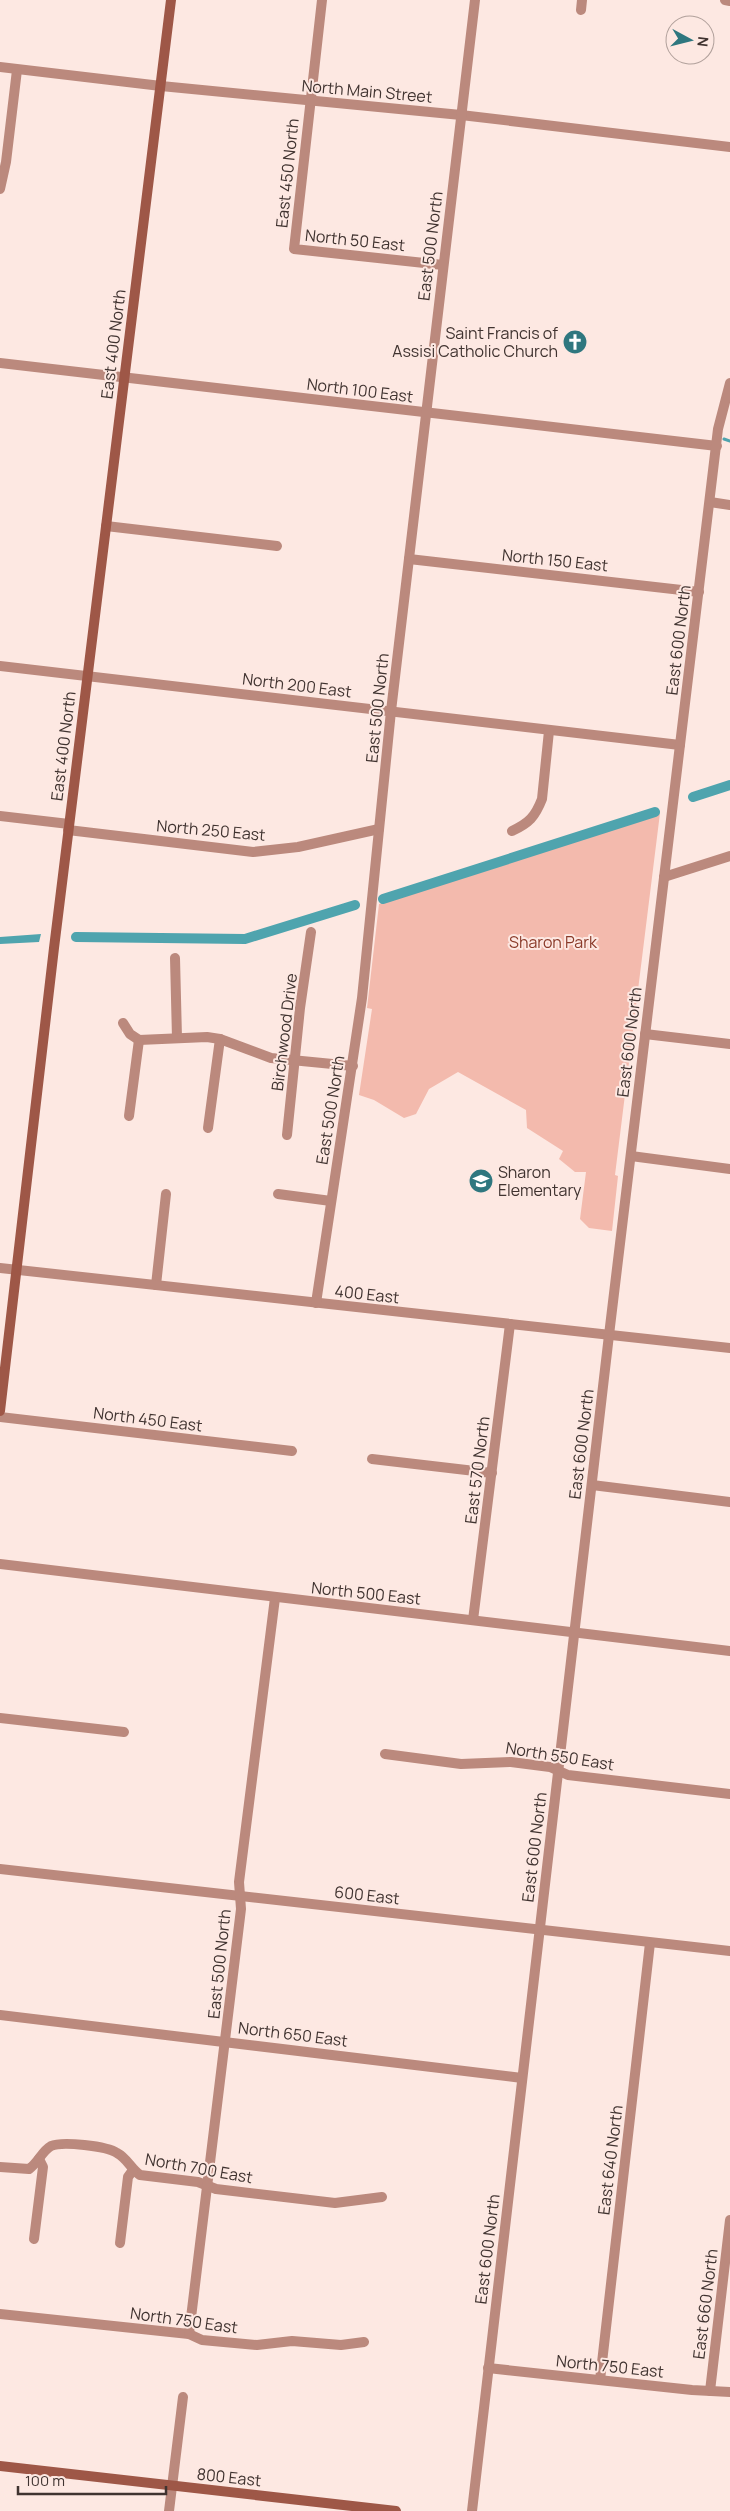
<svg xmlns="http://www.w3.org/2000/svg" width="730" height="2511" viewBox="0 0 730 2511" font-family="Manrope,sans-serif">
<rect width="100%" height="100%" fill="#fde8e2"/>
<path fill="#f3baad" d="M660,813L615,1175L618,1176L612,1231L589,1228L580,1219L586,1172H575L559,1159L563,1151L527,1128L526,1110L458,1072L429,1089L416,1114L404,1118L374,1100L359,1095L372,1009L367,1008L379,904Z"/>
<path fill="#4fa4ae" d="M41,934L39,942L0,944V937Z"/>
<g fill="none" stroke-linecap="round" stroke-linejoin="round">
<path stroke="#4fa4ae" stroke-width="3" d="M724,439L730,441"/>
<g stroke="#4fa4ae" stroke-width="10">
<path d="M693,797L730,785"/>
<path d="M383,899L655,812"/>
<path d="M76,937L245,939L355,905"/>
</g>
<g stroke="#bb897d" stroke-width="10">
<path d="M322,0L294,249L443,265"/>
<path d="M725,0L730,1"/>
<path d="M581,10L582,0"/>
<path d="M0,67L161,86"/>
<path d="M0,189L6,162L17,70"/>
<path d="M0,363L717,446"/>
<path d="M710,502L730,505"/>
<path d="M106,526L277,546"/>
<path d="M409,559L699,592"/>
<path d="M0,666L680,745"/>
<path d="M0,816L69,824"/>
<path d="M68,830L253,852L298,847L379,829"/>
<path d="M512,831C529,823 535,817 542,799L549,731"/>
<path d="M664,877L730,856"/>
<path d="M175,958L177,1038"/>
<path d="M123,1023L130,1034L139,1040L207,1037L220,1039L271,1058L353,1066"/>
<path d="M645,1034L730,1044"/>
<path d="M129,1116L139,1040"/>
<path d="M208,1128L220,1039"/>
<path d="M287,1135L300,1008L311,932"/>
<path d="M631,1156L730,1169"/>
<path d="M278,1194L331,1201"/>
<path d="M156,1285L166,1194"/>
<path d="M0,1417L292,1451"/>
<path d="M372,1459L492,1473"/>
<path d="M592,1485L730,1502"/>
<path d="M0,1564L730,1651"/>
<path d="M473,1620L510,1324"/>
<path d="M0,1718L124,1732"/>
<path d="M385,1754L461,1764L511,1762L550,1767L568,1775L730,1794"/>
<path d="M0,1869L730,1951"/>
<path d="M0,2015L522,2078"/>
<path d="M0,2167L29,2169C38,2163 42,2151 51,2146C62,2141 107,2146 117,2153C127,2158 131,2169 140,2175L198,2182L216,2189L335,2203L382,2197"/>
<path d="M34,2239L43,2167L39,2159"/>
<path d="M120,2243L128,2177L133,2170"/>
<path d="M0,2314L189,2334L202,2340L257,2345L292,2341L341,2345L364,2342"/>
<path d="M189,2334L241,1909L239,1882L275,1598"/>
<path d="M488,2368L692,2390L730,2392"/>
<path d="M600,2380L650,1943"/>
<path d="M710,2391L730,2220"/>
<path d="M169,2511L183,2397"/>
</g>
<g stroke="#bb897d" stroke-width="10">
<path d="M161,86L461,115L730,147"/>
<path d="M0,1268L730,1348"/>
<path d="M316,1303L362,998L391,711L475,0"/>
<path d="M472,2511L609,1335L718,429L730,383"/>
</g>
<g stroke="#9e5747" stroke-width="10">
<path d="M0,1411L54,948L171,0"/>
<path d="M0,2466L396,2511"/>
</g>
</g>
<defs>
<symbol id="church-disc" viewBox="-11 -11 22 22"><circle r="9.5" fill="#2f777f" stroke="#fde8e2"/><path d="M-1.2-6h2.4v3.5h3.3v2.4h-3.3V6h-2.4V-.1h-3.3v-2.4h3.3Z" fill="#fff"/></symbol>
<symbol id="school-disc" viewBox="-11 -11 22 22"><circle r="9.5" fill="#2f777f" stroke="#fde8e2"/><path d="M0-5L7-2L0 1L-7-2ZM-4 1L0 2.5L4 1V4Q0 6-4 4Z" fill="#fff"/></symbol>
</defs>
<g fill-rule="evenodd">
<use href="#church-disc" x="561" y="328" width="28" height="28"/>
<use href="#school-disc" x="467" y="1167" width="28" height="28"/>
</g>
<g text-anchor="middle" stroke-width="4" stroke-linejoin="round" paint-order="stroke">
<g font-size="16" fill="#403330" stroke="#fde8e2">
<text transform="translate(367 91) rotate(5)" y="6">North Main Street</text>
<text transform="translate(287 173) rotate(-84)" y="6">East 450 North</text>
<text transform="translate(355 240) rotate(6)" y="6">North 50 East</text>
<text transform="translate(430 246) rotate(-83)" y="6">East 500 North</text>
<text transform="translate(113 344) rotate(-83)" y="6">East 400 North</text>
<text transform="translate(360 390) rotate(7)" y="6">North 100 East</text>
<text transform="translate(555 560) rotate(6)" y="6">North 150 East</text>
<text transform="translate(678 640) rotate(-83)" y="6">East 600 North</text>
<text transform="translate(297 685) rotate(7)" y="6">North 200 East</text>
<text transform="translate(377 708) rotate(-84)" y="6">East 500 North</text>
<text transform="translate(63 746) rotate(-83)" y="6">East 400 North</text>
<text transform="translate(211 830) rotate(5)" y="6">North 250 East</text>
<text transform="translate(284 1032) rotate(-83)" y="6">Birchwood Drive</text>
<text transform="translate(629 1042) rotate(-83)" y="6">East 600 North</text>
<text transform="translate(330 1110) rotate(-81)" y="6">East 500 North</text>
<text transform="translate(367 1294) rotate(6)" y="6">400 East</text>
<text transform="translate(148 1419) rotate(7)" y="6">North 450 East</text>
<text transform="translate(581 1444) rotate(-83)" y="6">East 600 North</text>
<text transform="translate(477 1470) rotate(-83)" y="6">East 570 North</text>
<text transform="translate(366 1593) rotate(6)" y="6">North 500 East</text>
<text transform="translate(560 1756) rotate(9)" y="6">North 550 East</text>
<text transform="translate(534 1847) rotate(-83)" y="6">East 600 North</text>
<text transform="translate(367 1895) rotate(6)" y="6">600 East</text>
<text transform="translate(219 1964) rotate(-84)" y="6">East 500 North</text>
<text transform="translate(293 2034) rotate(7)" y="6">North 650 East</text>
<text transform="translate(610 2160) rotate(-83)" y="6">East 640 North</text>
<text transform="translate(199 2168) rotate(10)" y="6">North 700 East</text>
<text transform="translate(487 2249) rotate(-83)" y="6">East 600 North</text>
<text transform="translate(705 2304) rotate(-83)" y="6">East 660 North</text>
<text transform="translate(184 2320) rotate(8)" y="6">North 750 East</text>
<text transform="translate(610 2366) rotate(6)" y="6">North 750 East</text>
<text transform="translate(229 2477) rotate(6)" y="6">800 East</text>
</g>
<g font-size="16" fill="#403330" stroke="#fde8e2" text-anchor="end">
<text x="558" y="339">Saint Francis of<tspan x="558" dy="18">Assisi Catholic Church</tspan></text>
<text x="498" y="1178" text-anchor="start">Sharon<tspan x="498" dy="18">Elementary</tspan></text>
</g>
<g font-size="16" fill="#8a3a29" stroke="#fde8e2">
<text x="553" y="948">Sharon Park</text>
</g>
</g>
<g transform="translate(690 40) rotate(97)"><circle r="24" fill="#fde8e2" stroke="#b1a09b"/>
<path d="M0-4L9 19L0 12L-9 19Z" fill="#2f777f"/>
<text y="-8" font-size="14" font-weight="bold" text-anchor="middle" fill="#403330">N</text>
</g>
<path d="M18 2486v8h148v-8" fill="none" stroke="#403330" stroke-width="2.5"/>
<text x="25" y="2486" font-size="15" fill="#403330" stroke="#fde8e2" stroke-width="4" paint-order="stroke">100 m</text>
</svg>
